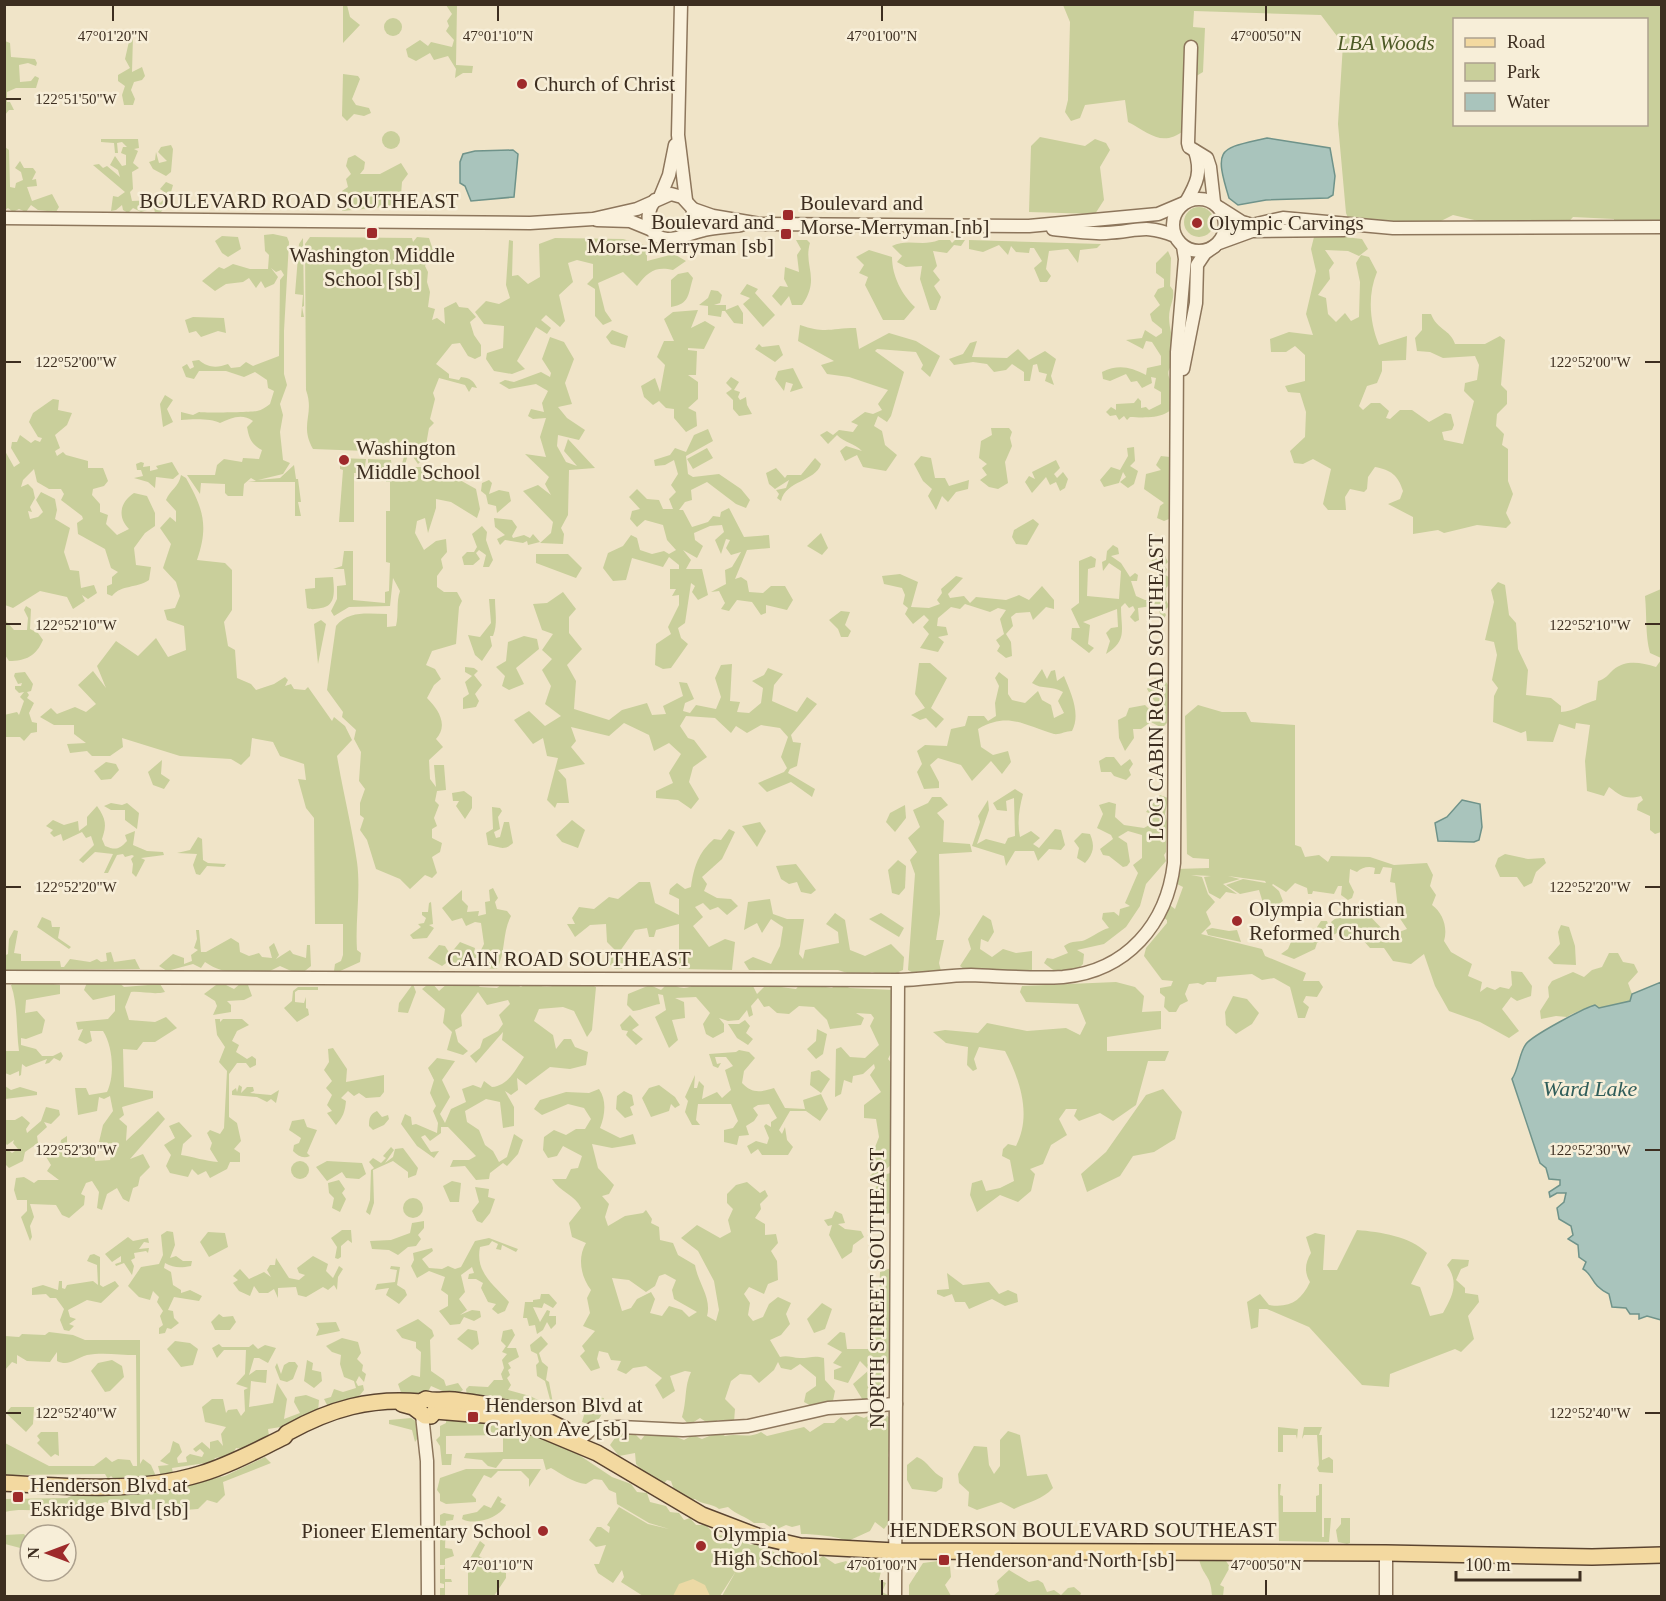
<svg xmlns="http://www.w3.org/2000/svg" width="1666" height="1601" viewBox="0 0 1666 1601" font-family="Georgia,serif">
<rect width="100%" height="100%" fill="#f0e4c8"/>
<g fill="#c9cf9b" fill-rule="evenodd">
<path d="M343,5H347L350,17L360,25L343,43Z"/>
<path d="M446,5H457L456,65L473,66L472,73H463L455,78L456,69L448,56L434,60L430,53L416,61L408,57L406,49L420,40L428,46L431,42L452,47L454,40L446,31L449,26L447,21L452,14Z"/>
<path d="M1063,5H1661V227H1614V219L1573,217L1564,227L1487,223L1453,215L1433,225L1350,223L1346,213L1338,124L1343,44L1321,15L1194,11L1193,27L1205,28L1203,72L1183,84L1185,130C1161,148 1150,133 1128,122L1125,100L1085,105L1080,118L1071,121L1065,112L1068,100L1070,22ZM1454,20H1646V124H1454Z"/>
<circle cx="393" cy="27" r="9"/>
<path d="M5,36V41L10,43L11,57L35,59L37,63L36,66L28,63L19,65L20,82L31,81L35,76L39,78L36,88H16L7,92V102H10L14,110H9L5,115Z"/>
<path d="M133,36L132,72L142,67L145,76L142,80L134,82L131,90L135,99L133,105H124L122,95L125,86L118,81V75L130,68L125,59L130,37Z"/>
<path d="M343,74L358,76L360,79L352,99L356,105L369,108L371,113L364,116L354,114L347,121L342,116Z"/>
<circle cx="391" cy="140" r="9"/>
<path d="M1040,137L1085,146L1095,139L1106,143L1110,150L1100,167L1104,200L1095,214L1029,212L1031,146Z"/>
<path d="M101,139H138L139,148L134,149L138,151L133,163L139,168L132,172L133,189L130,192L132,201L155,200L160,203L166,197V193L160,189L166,182L173,185L168,203L161,212L155,213L154,208L141,212L133,208L128,213L123,210L122,205L116,210L111,211L113,196L118,197L125,192L93,165L99,164L103,168L107,166L120,177L118,170L110,165L115,156L122,166L126,165V155L121,153L123,147H127L122,142L117,143L118,153H115L114,143L101,142Z"/>
<path d="M171,145L173,149L171,172L166,176L153,169L149,162L155,160L156,152L159,163L167,161L158,152L161,147Z"/>
<path d="M5,147L9,150L10,187L15,188L16,183L23,180L21,172L15,168L20,161L24,168H33L36,172L32,180L36,179L37,186L27,187L32,201L52,194L59,207L56,212L38,210L31,205L26,212L19,209L13,212L8,208L5,210Z"/>
<path d="M355,155L365,162L364,169L360,174H380L401,163L408,174L402,182L401,195L394,200L393,206L342,211V191L348,187L346,179L351,174L346,166L348,158Z"/>
<circle cx="1199" cy="222" r="15"/>
<path d="M273,234L287,237L289,242L284,331V374L287,385L280,404L283,415L280,432L283,460L290,463L283,474L258,480L280,478L294,465L296,479H298L301,502H298L301,516H295V482H248L256,481L251,478L244,484L243,496H228L225,493V484L201,483L200,494L187,475H215L217,465L224,459L242,462L243,458L259,459L262,450C251,444 249,438 247,427L253,421C242,413 231,418 220,423C211,418 192,419 181,420V412L193,415L199,412C202,413 252,412 257,411C262,410 266,407 270,404L274,391L268,388L267,380L255,372L244,377L226,371H199L194,379L186,377L182,367L187,364L190,369L194,367L192,361L199,360C208,368 217,368 228,364L231,368L240,367L246,362L253,366L279,356L280,280L284,275L281,270L276,272L271,268L278,277L274,284L265,288L261,281L256,288L249,278L243,282L226,284L215,291L202,281L219,267L224,269L233,264L250,269H268L269,255L265,251L264,235Z"/>
<path d="M1319,234L1362,239L1368,249L1359,256L1348,251L1325,250L1334,263L1329,270L1330,279L1318,295L1326,298L1328,314L1336,322L1345,313L1351,321L1359,317L1360,282L1356,263L1361,255L1369,257L1377,272C1367,296 1370,323 1379,345L1407,336L1406,360L1382,361V371L1377,383L1367,386L1359,406L1363,410L1371,403H1380L1389,411L1386,418L1390,419L1400,410H1412L1429,422L1445,413L1451,414L1454,425L1452,430L1442,432L1444,440L1463,444L1474,401L1464,391L1465,383L1477,380L1479,365L1475,356L1443,358L1430,352L1417,351L1415,338L1422,330V314H1431C1437,330 1450,329 1455,344H1485L1500,336L1505,340L1501,385L1507,391V404L1497,414L1496,426L1504,434L1502,445L1508,449V481L1513,494L1506,513L1511,523L1506,528L1477,525L1444,533L1438,530L1413,534V517L1388,504L1400,499L1403,491C1398,475 1391,470 1375,467L1368,477L1367,489L1364,492L1350,489L1345,497L1346,510H1328L1323,504L1331,469L1313,459L1303,464L1294,463L1290,451L1305,437L1306,412L1300,393L1288,392L1285,386L1305,381V355L1295,346L1286,352H1271L1270,339L1289,332L1313,335L1306,314L1316,271L1311,249L1314,237Z"/>
<path d="M222,236L238,237L241,249L228,257L222,253L215,241Z"/>
<path d="M310,237L412,238L413,242L417,237L429,238L433,250L425,266L428,272L427,282L430,292L428,307L435,309L432,320L437,318L445,324L444,308L456,302L459,307L468,308L476,317L470,322L474,335L481,345V356L475,359L468,356L460,343L452,344L436,364L449,374V378L459,380L461,377C470,378 473,380 477,388L472,387L469,392L465,385L439,378L433,393L435,399L430,419L434,423L429,428L426,445L432,441L431,456L425,457L418,464L409,451L404,468L401,467L408,443L401,441L392,452L313,449C299,424 315,415 306,390L305,244Z"/>
<path d="M303,238L304,306L302,307L304,317H301L303,295L295,294L299,244Z"/>
<path d="M555,238L623,239L647,246V261L674,254L686,261L673,270C655,266 648,272 637,286L623,272L598,283L605,311L612,321L603,325L595,316V289L587,284L593,278V264L577,260L568,263L573,282L559,295L565,321L560,327L546,315L541,320L551,328L547,334L536,327L517,361L525,369L512,374L494,371L486,359L487,353L503,348L504,326L484,324L475,312L486,301L499,304L510,298L506,285L509,240L513,241L512,276L518,275L528,284L540,277L539,244Z"/>
<path d="M796,240H807L810,243C803,266 821,278 802,305H792L789,296L781,306L772,296L780,286L788,287L784,279L785,267L799,272L797,255L801,249Z"/>
<path d="M939,240H950L952,243L955,240H965L961,246L954,245L947,253L933,251L937,266L933,271L940,280L934,286L941,297L936,310H930L920,279L922,266L906,267L897,262L902,256L892,246C908,238 922,247 939,240Z"/>
<path d="M969,240L1101,244L1097,248L1080,250L1078,263L1068,249L1049,251L1046,269L1051,276L1047,282H1040L1034,268L1042,261L1034,248H1030L1029,253L1016,252L1011,246L1008,255L999,245L983,252L969,249Z"/>
<path d="M869,250L892,257C892,276 902,295 915,307L904,320H883L865,285L868,277L859,273L864,265L856,257Z"/>
<path d="M1168,251L1171,258L1170,286L1173,290C1174,298 1172,301 1170,309C1167,322 1172,335 1175,348L1170,358L1172,365C1163,375 1173,381 1175,391C1181,420 1147,418 1130,417L1127,420L1124,416L1119,420L1116,415L1110,416L1106,412L1111,407L1116,410V404L1134,403L1138,398L1141,401V408L1146,407L1149,410L1161,404V392L1154,388L1156,378L1151,377L1152,383L1142,388L1137,381L1131,382L1126,374L1110,381L1103,379L1102,372C1119,364 1130,367 1146,375L1147,368L1161,365V356L1152,342L1146,341L1143,349L1126,340L1142,338L1145,330L1156,337L1162,333V329L1152,321L1150,314L1160,305L1154,296L1158,289L1164,287V279L1156,273V263Z"/>
<path d="M688,272L693,278C688,294 690,304 671,307V280L678,274Z"/>
<path d="M747,284L758,289L755,293L775,315L763,327L743,304L750,298L740,294Z"/>
<path d="M711,290L718,291L722,295L720,303L714,305H726V310L738,305L743,313V324L734,323L725,311H722L721,317L708,315V306L699,305L708,298Z"/>
<path d="M698,310L691,328L705,321L715,327L704,349L688,348V350L697,351L696,375H688L698,382V399L688,408L696,412L697,426L686,432L674,418V409L666,408L659,401L653,405L644,397L641,386L655,378L660,392L665,365L657,357L664,341H674L664,319L673,312Z"/>
<path d="M193,317L224,318L226,333L218,331L201,337L196,331L189,333L185,320Z"/>
<path d="M800,325C826,334 831,328 856,328L859,349L889,333L916,341L940,356L930,377L921,369L923,365L916,352L877,349L875,351L904,372L891,416L887,422L878,416L874,426L882,431L885,445L897,455L886,471L863,467L857,455L845,461L840,451L846,446L862,451C854,443 845,443 837,435L828,444L820,435L827,431L833,435L839,430L853,432L858,425L851,422L865,412L873,414L882,410L878,404L888,390L849,377L827,374L821,365L834,361L798,341Z"/>
<path d="M612,330L628,336L625,348L611,344L606,337Z"/>
<path d="M550,337L564,342L574,359L565,383L572,404L558,407L567,418L585,430L579,440L558,435L557,446L566,462L577,466L564,451L568,439L595,468L569,470L568,515L561,528L564,534L563,544L540,543L551,533L553,522L523,491L538,485L551,495L545,484L549,477L525,454L546,457L540,437L546,418L533,419L528,416L531,409L544,412L542,403L548,391L536,384L509,389L499,383L505,380L514,382L541,372L550,377L551,373L542,359Z"/>
<path d="M977,341L972,357L1007,358L1018,349L1029,360L1045,351L1056,359L1051,376L1054,385L1045,381L1047,374L1039,372L1037,364L1033,365L1030,381H1024V372L1012,364L1006,370L994,372L987,364L973,362L954,365L949,359L963,354L970,343Z"/>
<path d="M759,344L762,347L779,345L783,355L775,362L755,349Z"/>
<path d="M793,368L803,388L790,392L793,384L786,382L784,391L775,379L778,371Z"/>
<path d="M731,377L739,382L734,390L740,392L738,397L740,400L746,397L747,405L752,414L739,416L733,409V400L726,393L732,389L726,383Z"/>
<path d="M165,395L173,400L167,409L173,422L163,427L160,404Z"/>
<path d="M53,399L59,400L58,410L72,413L67,425L55,435L60,448L55,451L57,456L63,452L66,455L88,461V468H103L108,481L104,486L93,489L92,495L100,504V512L108,515L106,524L117,535L129,529C117,517 120,502 134,493L147,496L155,513V526L145,533L134,548L136,565L151,567L149,580C136,589 122,584 112,596L107,594V586L112,584V577L118,572L111,568L105,549L78,534L77,523L83,519L82,516L61,500L64,494L61,489H49L37,482L34,469L23,480L21,487L28,484L33,489L35,498L30,507L32,512L28,511L30,519L38,517L43,512L36,500L41,492L55,499L57,510L55,519L70,528L64,552L70,570L79,571L81,588L94,585L97,593L88,599L82,595L85,601L73,609L67,597L40,591L13,608L5,605V451L14,467L20,463L11,448L12,442H17L20,435L31,443L35,440L40,442L42,438L38,437L29,422L33,413Z"/>
<path d="M991,428H1009L1012,432L1010,438L1012,446L1005,462L1008,483L998,489L989,487L980,480L987,475L982,468L987,464L979,458L981,441L992,435Z"/>
<path d="M708,429L713,441L686,456L688,474L693,477L719,474L741,489L750,500L746,508L736,504L707,482L691,490L692,500L685,502L679,510H683L692,527L708,522L713,516L720,517L721,512L729,508L744,537L769,535L770,548L747,550L735,579L741,577L747,581L749,592L763,593L771,586H785L793,600L787,610L766,605V613L761,615L752,602L737,600L729,611L721,609L725,603L719,591L711,592L726,584L725,570L732,567L741,552L731,555L726,548L730,540L726,539L721,554L715,540L724,532L722,525L710,526L694,533L695,540L703,546L697,558L683,550L691,560L686,569H702L708,595L698,600L692,592L695,586L691,583L685,623L678,628L681,638L688,644L671,668L663,669L655,665L656,644L671,634L668,627L679,605V595L672,596L676,589H670V569H679V565L669,557L663,567L632,558L626,580L613,581L603,568L608,553L623,546L631,535L637,538L640,550L652,554L664,551L669,554L676,550L667,540L663,525L645,520L637,527L630,519L632,511L640,509L629,497L637,489L647,499L659,500L663,509H673L669,499L676,492L671,485L678,474L674,460L665,465L655,466L654,460L670,455L675,448L686,452L694,435Z"/>
<path d="M1134,447L1135,461L1130,466L1138,471L1134,484L1128,488L1120,482L1126,477L1123,472L1119,483L1104,487L1100,480L1111,467L1120,470L1128,456L1127,448Z"/>
<path d="M707,448L713,458L693,469L687,459Z"/>
<path d="M921,456L931,458L935,478H945L949,486L969,480L968,489L956,492L948,502L942,496L936,510L928,496L932,489L923,481L914,464Z"/>
<path d="M1161,456L1170,457L1174,462L1173,472H1169V486L1174,492L1169,519L1164,521L1157,518L1160,506L1164,503L1144,489L1146,474L1161,470L1156,465Z"/>
<path d="M340,458L366,459L364,473H354V522H339L343,470L340,469Z"/>
<path d="M815,458L821,464C815,482 786,480 781,501L777,498L779,494L776,490L786,488L789,480L775,489L769,484L766,473L776,468L785,478L787,475H801Z"/>
<path d="M368,459L391,460L393,478H400L416,467H430L436,477L449,474L476,489L480,509L477,518L451,502L436,499V508L428,533L425,518L417,521L415,533L424,550L436,541L446,539L447,552L441,559L443,568L437,576V587L444,592H457L462,601L459,607L456,644L432,651L426,665L435,669L441,679L434,685L427,698C438,709 449,725 436,739L443,747L429,760L430,779L436,787L434,765H444L446,790L437,791L435,801L439,805L434,818L437,826L432,829V838L442,843L440,852L432,857L437,873L432,878L425,875L410,889L400,879L376,869L367,840L360,830L364,818L360,815V803L365,789L359,781L361,752L354,739L356,730L342,717L343,712L327,690L336,626C349,610 369,614 387,614V627L396,626C399,614 396,602 400,591L393,578L390,606L349,607L334,616L331,611L337,599V586L346,585L344,569H333L342,566L344,551H353V600L385,603V592L389,591L390,563L386,562V511H390V482H386V470L368,468Z"/>
<path d="M1056,460L1060,468L1054,474L1057,478L1063,472L1068,479L1065,488L1060,491L1056,482L1050,485L1046,477L1032,493L1025,482L1029,476L1035,479L1032,472Z"/>
<path d="M141,462L144,463L143,467L150,466V471L158,469L156,466L172,462L179,474L173,479L156,477L155,488L148,482L134,478L143,476L141,470H137L136,464Z"/>
<path d="M181,475L186,478C203,508 209,526 197,560L225,563L232,570V610L224,622L228,646L235,650L237,678L251,684L256,690L274,684L285,677L288,680L285,686L291,684L294,689L305,690L308,687L332,721L334,717L345,726L352,740L337,756C343,792 352,827 357,862C361,892 355,920 357,950L361,953L360,962L338,972L334,971L335,964L341,961L343,955V924H315L314,818L306,808L298,779L306,780L304,764L280,756L273,742L252,738L250,756L241,765L231,759L180,756L122,738L123,747L110,756H92L87,751L70,753L67,744L86,743L74,734V725H54L40,717L51,708L57,714L75,707L86,712L96,704L78,685L93,671L106,688L97,666L116,641L138,656L156,638L168,657L186,650L184,626L167,620L164,610L175,608L180,596L176,582L163,568L171,544L160,528L170,517L176,522V511L166,500C170,490 179,487 181,475Z"/>
<path d="M489,480L492,483L489,494L499,490L509,492L511,501L497,513L496,506L488,504L486,495L481,491L482,483Z"/>
<path d="M494,518L512,520L517,527L512,536L513,538L524,535L530,538L533,534L540,542L528,545L527,541L523,543L505,540L500,545L497,539L505,535L495,527Z"/>
<path d="M1033,519L1039,524L1027,545L1016,544L1012,537L1014,530Z"/>
<path d="M482,526L487,532L486,540L493,560L489,567H483L486,555L479,550L476,553L480,559L473,565H464L462,557L467,552H474L477,547L472,534Z"/>
<path d="M821,533L828,548L822,555L807,546Z"/>
<path d="M1113,545L1118,548L1119,554L1111,556L1121,563L1130,577L1135,573L1138,575L1137,581H1131L1136,596L1145,600L1162,599L1159,565L1151,561L1159,555L1165,556L1168,562L1164,566L1167,569L1165,575L1171,578V583L1166,588V600L1169,606L1164,611L1166,615L1163,620L1159,611L1154,610L1152,606L1138,608L1139,620L1135,622L1130,617L1135,610L1133,606L1129,608L1125,603L1121,607C1121,630 1128,640 1106,654L1110,641L1106,633L1111,628L1118,627L1117,609L1083,622L1090,625L1088,644L1094,648L1089,653L1071,639L1072,628H1080L1071,609L1079,603V561L1091,556L1096,559L1095,567L1088,569L1087,596L1119,599L1121,571L1109,563L1103,571L1102,562L1106,560L1107,551Z"/>
<path d="M536,554H568L582,568L576,578L536,563Z"/>
<path d="M900,574L918,582L911,607L929,608L940,604L937,600L942,593L941,589L956,576L963,578L948,594L950,598L964,596L970,603L976,597L1006,600L1019,595L1029,600L1042,586L1054,600V609L1046,607L1033,620L1030,612L1016,613L1011,617L1013,626L1006,634L1011,642L1012,656L1006,658L997,651L1000,646L996,640L1004,634L1000,619L1006,610L998,608L990,612L965,604L960,609L951,607L938,618L937,626L946,627L948,635L938,637L944,642L938,652L920,648L929,634L923,627L929,620L924,615L913,624L905,614L908,608L903,604L905,595L902,588L884,584L882,576Z"/>
<path d="M333,577C334,589 337,606 321,608C315,609 312,610 307,608L305,589L315,588V578Z"/>
<path d="M1498,582L1505,585L1509,615L1516,623L1518,649L1528,670L1526,695L1551,698L1561,706V712C1573,712 1584,703 1596,700L1598,681C1605,679 1608,675 1613,670C1627,659 1641,663 1656,667L1661,660V832L1655,834L1650,830V816L1637,810L1638,804L1643,800L1641,796C1625,800 1621,796 1609,787L1604,796L1587,791L1585,761L1590,725L1576,723L1575,729L1559,724L1553,742L1527,741L1526,731L1521,733L1493,722L1494,696L1498,688L1492,680L1497,655L1494,642L1485,640L1494,602L1491,590Z"/>
<path d="M1661,589H1662L1661,658L1650,653C1645,634 1647,616 1645,596Z"/>
<path d="M563,592L576,609L569,617V633L582,649L567,665L576,681L574,709L609,720L622,710L647,703L652,715L666,714L663,706L683,696L679,682L687,683L694,699L685,703L683,711L690,713L696,705L716,709L721,697L715,678L721,665L732,664L730,701L740,702L737,712L749,713L761,703L763,688L752,681L764,675L768,668L783,674L774,685L772,701L797,712L807,697L817,704L791,735L793,742L801,743L797,766L790,769L788,773L815,789L812,797L791,782L767,792L758,783L784,772L787,768L781,757L788,737L780,728L761,725L747,733L736,726L731,733L715,718L686,716L680,726L688,738L694,740L707,757L693,767L689,782L699,799L691,809L678,800L656,798V791L673,783L669,773L681,754L669,743L654,751L649,735L624,723L609,736L571,727L576,741L571,747L585,764L558,770L566,779L569,803H557L555,808L547,800L558,758L547,756L543,738L533,744L514,720L529,711L545,726L561,716L545,704L551,686L542,670L552,659L542,650L553,634L542,630L533,604L547,603Z"/>
<path d="M489,599H495C495,612 498,624 493,636H490L492,646L482,661L475,655L468,635L480,637L491,623Z"/>
<path d="M26,606L31,609L30,629L38,633L43,640C36,656 26,661 9,661L5,655V620L14,630H27L28,618L24,610Z"/>
<path d="M841,611L850,612L845,625L851,631L848,637H841L838,629L829,620Z"/>
<path d="M321,620L326,624L318,664L314,624Z"/>
<path d="M524,636L537,639L539,649L516,668L524,684L509,690L502,686L505,676L496,667L506,661L508,642Z"/>
<path d="M919,663H930L947,678L931,708L944,719L936,728L926,718L920,720L911,715L925,708L915,694Z"/>
<path d="M465,667L474,668L478,671L474,675L482,685L475,694L479,701L476,707L463,709V698L469,694L465,682L472,676L465,672Z"/>
<path d="M1042,669L1047,679L1051,671L1055,670L1057,681L1064,676C1071,693 1081,714 1072,731C1066,731 1059,735 1054,734C1025,726 1009,711 978,729L981,747L993,755L1008,751L1011,762L1002,774L991,761L972,781L961,765L938,758L930,765L939,782V788L924,789L917,772L922,764L917,751L925,745L947,746L951,729L965,726L968,716H984L988,721L996,716L995,703L999,686L995,678L999,672L1008,679V694L1012,700L1025,703L1038,691L1042,700L1051,705L1054,718L1064,713L1058,701L1063,692C1052,685 1042,690 1032,683Z"/>
<path d="M25,672L33,684L31,691L27,692L29,695L27,698L34,703L29,713L32,722L37,723V732L31,733L24,741L20,737H5L4,715L17,712L19,715L24,701L20,697L24,692L19,693L15,689V686H21L22,683L18,684L14,676L15,673Z"/>
<path d="M1155,678L1164,679L1170,688L1167,723L1162,728L1151,722L1141,729H1133L1134,738L1125,751L1119,738L1118,720L1126,716L1129,708L1145,705L1152,712L1155,702L1147,689Z"/>
<path d="M1198,705L1222,712H1246L1251,722L1295,725V845L1301,847L1305,857L1319,855L1328,862L1331,856L1370,857L1394,865L1427,863L1433,875L1430,886L1436,895L1432,905C1443,913 1448,928 1444,941L1451,952L1472,964L1468,976L1482,982L1480,992L1487,987L1495,990L1500,987L1509,989L1512,985L1511,971L1522,972L1532,986L1531,996L1517,1001L1511,997L1502,1009L1519,1031L1509,1038L1480,1022L1449,1011L1435,986L1424,954L1411,964L1393,961L1384,948H1370L1362,939L1344,938L1339,932L1317,943L1315,949L1294,959L1281,954L1288,949L1291,942L1310,929L1315,936L1319,932L1317,927L1321,921H1327L1330,930L1335,928L1331,922L1336,918L1333,915C1342,910 1347,906 1355,912L1364,910L1389,936L1407,929L1399,917L1395,883L1390,882L1392,868L1383,867L1380,874H1374L1375,868C1369,866 1362,867 1357,872L1350,869L1349,882L1354,892L1352,898L1348,900L1341,895L1342,886H1338L1334,894L1313,891L1312,894H1308L1307,888L1295,883L1286,892L1273,884L1272,885L1279,891L1283,901L1279,904L1281,910L1272,916L1266,913L1259,890L1240,894L1226,885L1243,879L1266,883L1265,881L1228,876L1240,879L1223,884L1237,894L1226,892L1220,899L1209,893L1204,877L1211,876L1191,875L1202,877L1208,894L1215,902L1206,912L1211,924L1201,934L1262,949L1265,956L1306,973L1303,981H1319L1323,987L1317,997L1306,996L1303,1002L1309,1007L1305,1018H1298L1290,987L1274,978L1262,980L1252,974L1217,977L1216,982H1207L1203,985L1198,983L1189,984L1185,994L1188,1001L1180,1005L1176,1012H1169L1164,1007L1165,997L1160,993V988L1171,986L1173,981L1162,980L1144,956L1146,948L1167,923V920L1160,915L1163,908L1171,906L1175,909L1183,887L1173,882L1176,869L1209,868V859L1193,858L1187,854L1185,716Z"/>
<path d="M1106,757H1114L1121,766L1130,759L1133,764L1129,770L1131,775L1126,780L1114,776L1111,772H1101L1099,761Z"/>
<path d="M162,760L161,774L170,780L164,789L153,785L148,772Z"/>
<path d="M106,762L116,764L119,770L111,779L101,780L94,771Z"/>
<path d="M1015,789L1023,794C1019,809 1017,823 1020,837L1031,831L1040,838L1033,844L1039,848L1055,829L1061,830L1065,845L1061,850L1049,849L1038,861L1034,851H1015L1006,866L1004,856L972,846L980,822L978,816L988,800L989,810L977,844L986,839L1005,844L1008,838L1015,836L1014,798L1006,801L1007,811L997,810L993,803Z"/>
<path d="M464,791L472,797V808L465,819L456,806L459,801H453L452,793Z"/>
<path d="M1160,795L1168,798L1165,814L1167,821L1166,852L1164,855L1166,861L1146,884L1140,906L1126,927L1104,944L1077,950L1084,954L1083,964L1079,968L1068,969L1061,976L1044,963L1047,958L1053,959L1068,953L1064,946C1071,941 1075,942 1082,941C1088,940 1100,930 1109,928L1102,919L1103,913L1114,912L1119,916L1120,909L1130,906L1125,903L1138,873L1133,865L1142,858V835L1128,831L1118,837L1127,843L1130,862L1127,866L1123,867L1109,856L1103,855L1100,849L1113,839L1111,835L1097,828L1103,814L1099,805L1109,802L1116,804L1115,817L1124,825L1144,828L1151,824L1152,814L1146,812Z"/>
<path d="M932,797H941L948,805L937,813L944,821L943,842L970,844L972,852L939,854L940,914L936,940H944L939,963L941,971C929,975 920,977 908,970L915,874L910,860L917,852L908,838L920,827L913,810L928,803Z"/>
<path d="M111,803L122,805L127,803L139,813L137,829L125,820V810H111L104,806Z"/>
<path d="M905,805L906,818L895,832L886,822L890,813Z"/>
<path d="M97,806C106,819 107,825 102,839L105,846C115,850 119,850 127,841L125,835L135,831L133,845L147,851L163,852L164,855L141,858L145,860L136,877L132,873L133,864L131,859L134,856L132,855L125,857L123,854L117,855L108,873H104L113,854L95,852L83,863L79,860L94,845L91,836L86,838L82,832L63,841L61,834L54,837L50,833L53,830L46,826L53,820L64,825L78,821L79,831L87,825V817Z"/>
<path d="M492,807L500,808L502,811L498,817L500,829L494,832L496,838L500,837L504,822H509L513,843C503,852 499,846 488,845L486,833L493,829Z"/>
<path d="M572,820L585,830L578,848L562,842L556,835Z"/>
<path d="M760,822L766,831L757,847L742,826Z"/>
<path d="M729,829L735,832L722,859L702,877L707,884L704,891L717,898L731,899L738,906L727,915L718,907L710,910L703,903L695,907L703,917L693,926L709,947L725,939L735,942L732,970L679,969V924L656,930L654,937H649L647,928L635,930L620,951L627,959L622,969H615L605,960L616,951L607,942L606,924L590,925L575,937L567,924H575L572,918L579,907L594,909L609,897L618,899L639,882H650L655,903L679,915V899L669,894L670,889L677,883L685,889L691,887C694,867 698,853 714,839L721,840Z"/>
<path d="M1082,833L1090,834C1095,846 1094,853 1085,863L1077,858L1079,848L1074,841Z"/>
<path d="M198,837L202,839L203,860L208,863L226,864L224,867L207,866L200,875L196,874L193,865L197,854L177,853L190,850Z"/>
<path d="M1505,854L1528,859L1544,858L1546,863L1536,872L1532,883L1524,887L1517,877H1500L1495,866L1498,858Z"/>
<path d="M898,860L906,866L905,888L899,895L892,893L888,870Z"/>
<path d="M796,864L816,890L811,894L801,892L797,882L789,884L781,879L776,866Z"/>
<path d="M493,888L498,898L495,902L497,909L507,911L511,916C502,933 506,952 497,969L484,968L479,958H473L467,968H454L449,961L442,966L428,958L439,945L445,946L450,954L460,942L475,948L474,953L479,954L484,944L481,923L475,922L466,926L462,918L452,921L442,908L462,890V900L468,906L467,912L479,911L478,916L486,914L485,902L490,901L489,890Z"/>
<path d="M770,899L773,914L787,919H804L799,954L803,959L805,950L839,943L838,932L826,924L835,913L845,920L850,950L865,956L891,944L904,957L903,970L887,977L872,972L859,977L838,970H749L744,962L753,957L771,964L780,946L783,927L771,919L762,933L757,923L744,930L748,902Z"/>
<path d="M431,902L433,924L429,925L434,928L427,938L413,939L410,935L421,927L418,924L424,923L426,918L422,915V912H428L429,903Z"/>
<path d="M881,913L904,928L899,937L869,919Z"/>
<path d="M983,915L991,920L994,932L988,942L981,939L980,949L992,957L1003,949L1016,953L1032,951V970L1026,973L1020,971L1010,980L1001,976L998,983L993,978L974,977L960,966L971,949L968,939Z"/>
<path d="M42,917L51,921L52,927H60L58,938L71,947L69,949L37,927Z"/>
<path d="M1561,925L1569,927L1575,946L1576,965L1554,964L1548,958L1560,944L1558,932Z"/>
<path d="M1212,928L1229,931L1237,930L1241,942L1208,935L1206,930Z"/>
<path d="M14,930L18,931L14,953L21,954V961H60L61,967H64L70,959L90,962L97,959L101,962L107,961L106,953L111,952L114,962L135,959L140,969L26,970L19,975L5,974L4,956L8,954L9,939Z"/>
<path d="M196,930H199L201,952H206L231,938L239,943L240,952L249,956L259,953L262,957L272,958L269,947L274,943L279,955L276,959L290,950L293,954L306,958L307,945H310L311,966L300,975L280,966L266,973C239,966 232,980 205,962L201,968L193,964L167,971L159,966L173,954L184,958V964L192,961L191,955L198,950L194,948L197,939Z"/>
<path d="M1609,953H1618L1623,962L1634,964L1638,972L1628,983L1632,994L1630,1001C1612,1011 1585,1004 1567,1017L1556,1016L1541,1019L1540,1011L1549,997L1548,987L1552,981L1573,972L1584,977L1592,970L1602,967Z"/>
<path d="M820,974L826,979V987L832,988L837,983L850,988L894,990L897,1016L891,1015L896,1025L891,1034L896,1043L888,1059L898,1070L891,1078V1096L897,1104V1145L891,1153L892,1164L879,1175L881,1176L893,1172L894,1212L886,1214L875,1190L879,1180L876,1182L870,1176L875,1171L869,1163L879,1137L876,1119L864,1118V1105L881,1092L870,1075L875,1068L874,1064L863,1074L853,1076L852,1083L844,1080L841,1094L835,1097L836,1049L841,1047L850,1057L865,1058L879,1045L870,1026L874,1018L871,1014L856,1013L864,1018L861,1025L830,1029L827,1020L814,1007L799,1006L789,1014L777,1013L769,1006L764,1007L758,998L751,1006L753,1015L749,1017L747,1010L739,1020L728,1021L719,1018L724,1024V1032L713,1038L706,1034L703,1024L710,1013L696,997L675,998L684,1002L685,1018L672,1020L678,1040L669,1048L655,1017L666,1010L663,995L658,994L660,1004C651,1005 643,1010 633,1011L627,1005L628,994L650,985L661,990L669,982C690,997 695,979 712,977C724,975 739,979 750,980L757,994L766,985L796,989L807,976Z"/>
<path d="M21,979L60,985V994L26,1000L25,1013L37,1011L45,1020L42,1033L26,1039L21,1038V1045L36,1049L42,1056H53L61,1052L63,1056L60,1061L54,1058L49,1063L45,1064L47,1059L26,1067L22,1064L21,1075L19,1076V1071L10,1075L5,1073V1051H19C16,1029 18,1005 11,985Z"/>
<path d="M88,980H116L124,987L160,984L165,992C154,995 142,991 131,992L125,1007L129,1020L155,1022L166,1017L177,1028L155,1042H143L137,1050L123,1049L124,1087L153,1091V1098L122,1107L124,1115L119,1119L127,1126L126,1141L158,1111L165,1119L130,1159L143,1154L150,1167L140,1177L138,1186L133,1188L129,1202L123,1199L117,1188L107,1194L102,1210L97,1208L99,1192L92,1181L86,1183L81,1194L85,1196L84,1205L69,1218L62,1215L56,1205L30,1204L34,1217L30,1226L32,1237L30,1241L21,1217L27,1211V1200H17L14,1190L16,1178L24,1177L34,1183L38,1180H59L47,1171L51,1165L45,1155L60,1145L61,1140L67,1136V1146L73,1156L94,1151L95,1161L110,1160L113,1147L99,1142L103,1125L113,1111L110,1096L104,1099L99,1097L97,1111L78,1115L75,1088H86L89,1095L107,1092C115,1076 113,1046 103,1031H90L92,1041L86,1044L78,1040L83,1029L78,1030L76,1022L108,1019L115,1011V995L93,1000L84,990Z"/>
<path d="M471,980L480,987L497,988L507,980L521,987L528,982C559,996 565,971 596,987L592,1030L587,1037L574,1011L563,1007L539,1009L534,1021L553,1035L556,1049L564,1039H571L575,1047L588,1052L586,1065L570,1069L550,1067L526,1085L517,1078L518,1090L511,1095L505,1091L514,1107V1126L503,1128L500,1102L486,1099L465,1111L467,1122L479,1130L485,1145L493,1151L499,1162L507,1157L514,1134L523,1140L518,1154L507,1166L503,1163L490,1173L489,1179L476,1180L465,1166L450,1167L453,1160H469L476,1156L448,1127H441V1133L430,1141L425,1135L421,1137L431,1152L439,1151L434,1158L417,1146L401,1124L405,1114L411,1117L412,1125L416,1124L437,1133L438,1123L433,1111L436,1106L430,1093L434,1080L428,1068L437,1058L455,1061L442,1080L450,1097L440,1114L445,1123L451,1109L466,1102L462,1089L473,1085L481,1088L484,1081L492,1087C508,1086 516,1069 524,1057L502,1040L503,1032L476,1063L470,1056L480,1048L483,1039L498,1031L503,1024L499,1015L510,1004L508,1000L487,1005L478,992L461,1015L462,1026L455,1030L458,1042L468,1051L463,1055L447,1050L452,1032L443,1023L445,1009L422,989L431,982L439,991L448,983Z"/>
<path d="M220,982L234,989L241,983L248,985L252,996L244,1000L227,1001L231,1005V1012L213,1015L217,1006L215,1001L204,994Z"/>
<path d="M1116,982L1135,987L1144,996L1142,1012L1161,1011V1029L1107,1037V1051H1169L1165,1061H1148L1136,1105L1113,1121L1100,1113L1079,1121L1074,1116L1077,1109H1066L1059,1119L1067,1135L1051,1145L1043,1164L1030,1169L1035,1174L1031,1191L1018,1202L1000,1195L977,1212L970,1195L972,1183L982,1180L986,1191L1000,1188L1014,1181L1010,1160L1002,1156L1003,1149L1008,1144L1016,1146C1032,1115 1020,1080 1005,1051L979,1047L974,1059L977,1069L973,1071L967,1065L968,1047L946,1043L933,1032L945,1030L978,1033L987,1023L1027,1031L1066,1028L1080,1035L1086,1023L1078,1004L1026,1002L1020,992L1022,986Z"/>
<path d="M413,984L416,992L408,1013L398,1012L399,1003Z"/>
<path d="M298,987H318V990H298L295,992V1002L304,1003L306,997V1008L308,1009L309,1015L297,1022L284,1008L292,1001L293,991Z"/>
<path d="M1233,996L1247,999L1259,1013L1252,1024L1236,1034L1226,1025L1225,1012Z"/>
<path d="M630,1015L639,1025L632,1030L643,1039L636,1045L626,1035L628,1031L622,1030L620,1025Z"/>
<path d="M215,1019H220V1022L223,1019H242L249,1025L237,1031L232,1041L239,1045L236,1052L247,1059L252,1056L256,1059V1065L250,1068L246,1063H237L229,1074V1117L237,1123L241,1141L234,1149L240,1153V1162H230L227,1169L210,1178L206,1171L198,1175L192,1169L188,1177L170,1173L166,1166L171,1155L164,1145L175,1138L169,1126L179,1122L192,1136L183,1144L181,1155C194,1157 205,1161 218,1162L210,1149L212,1143L207,1133L210,1130L220,1134L224,1128L227,1071L219,1062L225,1047L217,1035Z"/>
<path d="M745,1020L750,1026L746,1033L753,1039L748,1045L737,1038L728,1024H739Z"/>
<path d="M817,1029L827,1034L823,1054L816,1059L807,1049L816,1041Z"/>
<path d="M333,1048L347,1069L346,1082L384,1075V1092L380,1097L366,1098L359,1093L354,1096L348,1091L341,1098L346,1101C345,1112 343,1117 336,1125L327,1113L332,1111L327,1105L332,1095L326,1088L332,1081L324,1070L329,1062L328,1049Z"/>
<path d="M739,1050L749,1052L755,1058L744,1071L742,1083C752,1094 761,1092 774,1088L785,1108L805,1109L803,1100L821,1094L828,1109L820,1121L806,1111H790L779,1130L782,1134L785,1127L787,1140L793,1147L788,1155H762L758,1149L751,1154L747,1146L756,1141L767,1144L769,1138L764,1126L766,1124L771,1127V1122L777,1118L769,1104L758,1105L753,1108L758,1115L754,1121L746,1126L749,1135L739,1136L737,1145L724,1142V1130L733,1128L738,1121L731,1104H698L696,1120L700,1125H692L685,1112L688,1101L685,1097L695,1075L694,1088H697L699,1081L704,1086L702,1099L717,1092L722,1098L731,1090L725,1070L733,1066L726,1057H715L717,1064L721,1063L718,1068L713,1066L709,1054L736,1052Z"/>
<path d="M819,1070L830,1079L821,1093L810,1085L811,1072Z"/>
<path d="M239,1085L242,1087L241,1093L247,1087H253L254,1091L250,1093L271,1095L279,1090L276,1103L271,1099L267,1102L257,1097L232,1095V1091L236,1088L237,1092Z"/>
<path d="M659,1085L675,1097L680,1105L675,1108L671,1104L669,1111L651,1117L642,1098L649,1088Z"/>
<path d="M5,1086L11,1090L20,1087L37,1092V1095L5,1099Z"/>
<path d="M599,1089C607,1100 605,1116 600,1128L620,1138L633,1134L636,1144L612,1148L592,1144L598,1168L614,1185L609,1194L602,1196L609,1204L605,1217L608,1226L625,1216L643,1213L646,1210L652,1219L651,1223L659,1227L660,1240L673,1243L678,1255L695,1265C698,1283 712,1298 707,1316L716,1321L719,1310L714,1281L698,1251L681,1238L697,1225L720,1238L731,1232L728,1220L733,1209L727,1203V1194L736,1185L747,1182L760,1193L765,1190L768,1196L760,1204L761,1209L755,1218L765,1224V1235L776,1234L778,1243L771,1251L777,1261L778,1280L768,1284L764,1294L749,1287L744,1294L750,1303L748,1315L753,1321L763,1317L769,1304L778,1297L791,1303L786,1314L790,1324L781,1335L770,1340L780,1357C788,1355 792,1358 800,1358C810,1358 814,1355 824,1358L825,1380L835,1391L833,1401L817,1409L804,1402L806,1393L816,1386V1377L800,1364L791,1370L781,1368L778,1362L774,1370L759,1383L751,1375L740,1374L731,1381L725,1399L735,1409L734,1422L718,1420L711,1425L700,1418L689,1425L682,1417C687,1401 684,1387 691,1372L685,1371L670,1376L675,1391L663,1399L655,1385L662,1378L646,1366L633,1368L626,1374L617,1370L621,1361L611,1360L608,1353L599,1351L597,1359L600,1368L591,1371L580,1356L585,1351L582,1346L595,1331L583,1326L590,1313L587,1298L591,1290C581,1277 577,1258 586,1243L572,1237L569,1223L581,1208C575,1195 560,1192 552,1179H566L571,1169L578,1168L582,1156L563,1146L557,1156L548,1158L543,1150L544,1137L554,1130L566,1135L576,1129H585L591,1119L584,1108L568,1104L542,1115L534,1109L540,1100L566,1092L589,1093ZM665,1274L676,1280L672,1290L674,1299L697,1312L689,1317L682,1310L669,1306L662,1316L650,1313L655,1299L651,1292L637,1299L631,1308L622,1311L612,1278L629,1280L646,1292L655,1286L659,1276Z"/>
<path d="M1163,1089L1182,1112L1175,1139L1154,1152L1133,1156L1120,1176L1087,1192L1081,1174L1106,1152L1146,1095Z"/>
<path d="M624,1091L632,1095L634,1105L630,1107L633,1115L625,1118L616,1109L617,1096Z"/>
<path d="M46,1107L59,1110L60,1115L51,1124L44,1122L47,1127L37,1136L38,1143L25,1152L23,1161L9,1168L5,1164V1150L7,1149L12,1153L18,1149L13,1143L14,1140L7,1145L5,1143L6,1120H15L22,1116L30,1123L26,1129L27,1133L41,1121Z"/>
<path d="M377,1111L382,1117L388,1115L389,1119L384,1125L373,1130L369,1126C369,1118 370,1114 377,1111Z"/>
<path d="M304,1119L307,1127L317,1130L307,1153L310,1156C303,1159 298,1156 293,1151L294,1145L299,1143L301,1138L289,1130L292,1121Z"/>
<path d="M391,1147L394,1150L385,1163L393,1157L395,1149L403,1148L418,1168L416,1175L408,1178V1172L393,1161L373,1170L374,1203L370,1215L366,1212L370,1200L371,1170L374,1168L369,1162L373,1158L381,1163L386,1158L383,1156Z"/>
<circle cx="300" cy="1170" r="9"/>
<path d="M327,1161L362,1163L366,1174L359,1179L346,1178L342,1172L327,1181L316,1167Z"/>
<path d="M339,1180L345,1189L342,1193L346,1199L340,1212L332,1208L334,1198L329,1193L328,1183Z"/>
<path d="M452,1181L461,1183L459,1202H450L443,1186Z"/>
<path d="M475,1187L489,1189L488,1197L495,1199L490,1213L482,1223L477,1221L472,1211L479,1202Z"/>
<circle cx="413" cy="1208" r="10"/>
<path d="M835,1211L842,1214L845,1223L838,1224L845,1229L861,1231L864,1237L853,1245L852,1252L842,1259L829,1235L832,1225L828,1226L824,1220L832,1218Z"/>
<path d="M424,1221V1228L418,1235L421,1239L416,1246L408,1247L398,1255L389,1250L372,1249L370,1241L391,1240L410,1233L412,1223Z"/>
<path d="M342,1230H351L352,1243L348,1240L341,1246V1257L338,1259L335,1258L337,1247L331,1238Z"/>
<path d="M1357,1230C1380,1232 1410,1236 1427,1253L1411,1284L1420,1287L1430,1316L1443,1313C1453,1295 1459,1283 1447,1265L1452,1259L1469,1260L1468,1266L1461,1269L1456,1280L1465,1288V1293L1478,1295L1479,1302L1468,1316L1474,1339L1461,1352L1455,1349L1390,1374L1389,1387L1362,1385L1309,1327L1267,1309H1259L1258,1327L1251,1329L1247,1302L1260,1294L1269,1305C1290,1308 1301,1301 1310,1282C1304,1272 1305,1263 1311,1253L1306,1237L1315,1233L1325,1235L1323,1270H1337Z"/>
<path d="M167,1231L173,1232L175,1245L170,1258L176,1256L183,1261H192L191,1266C180,1268 174,1268 165,1263L164,1268L171,1272L173,1285L181,1290V1293L190,1290L202,1296L199,1301L174,1297L168,1310L173,1311L174,1318L179,1323L171,1329L167,1328L165,1333L159,1334V1328L163,1325L160,1316L163,1311L157,1302L159,1297L153,1291L150,1300L139,1297L128,1286L141,1267L159,1264L163,1255L161,1235Z"/>
<path d="M208,1232L225,1233L228,1247L209,1257L200,1242Z"/>
<path d="M128,1237L133,1241L148,1238L149,1243L144,1242L139,1249L149,1248L148,1253L146,1251L134,1253L135,1258L131,1260L134,1266L132,1275L124,1263L116,1266L115,1264L121,1262V1256L112,1262L105,1254Z"/>
<path d="M489,1238L518,1249L516,1252L502,1245L501,1250L496,1249L498,1244L492,1241L489,1245L480,1247C475,1272 493,1284 509,1302L505,1311L498,1314L492,1309L496,1304L488,1302L481,1288L483,1283L476,1279H468L469,1274L474,1273L472,1267L461,1275L465,1292L459,1299L467,1310L460,1315L472,1310L480,1311L481,1317L474,1321L464,1317L460,1324L450,1325L439,1311L448,1306V1295L441,1290L445,1277L429,1271L417,1278L411,1266L414,1260L413,1253L432,1248L433,1251L422,1259L429,1268L442,1269L448,1266L455,1269L461,1267L475,1241Z"/>
<path d="M94,1254L100,1257V1285L103,1287L115,1281L119,1286L101,1303L87,1300L68,1310L70,1317L76,1319L69,1324L74,1326L69,1331L64,1330L60,1320L64,1309L56,1298H50L46,1294L32,1295V1288L43,1285L58,1290L59,1281H62V1288L65,1289L67,1285L93,1281L98,1285L97,1265L87,1261L90,1255Z"/>
<path d="M313,1256L328,1264L326,1271L333,1278L339,1266L343,1269L338,1277L337,1290L334,1285L328,1290L323,1287L306,1297L298,1295L296,1287L278,1288V1298L274,1289L268,1293H259L254,1286L250,1296L239,1291L233,1283L238,1280L233,1276L240,1269L249,1279L264,1272L271,1277L267,1270L270,1265H275L276,1258L289,1278L299,1280L305,1275L299,1273L297,1268Z"/>
<path d="M391,1266L400,1267L397,1285L405,1290L407,1295L399,1304L386,1295L389,1288L375,1290L377,1284L395,1282L397,1270L390,1269Z"/>
<path d="M891,1268L895,1309L889,1326L899,1339L889,1349L892,1359L882,1369L886,1383L880,1402H864L853,1384L869,1370L860,1361L848,1383L834,1379V1370L842,1367L833,1363L842,1352L827,1344L840,1332L845,1333L847,1349H883L869,1342V1320L877,1317L882,1309L873,1299L885,1295L879,1291L880,1272Z"/>
<path d="M947,1273L963,1285L989,1282L999,1294L1008,1290L1017,1294L1018,1302L1005,1306L992,1299L969,1309L965,1302H955L952,1294L944,1297L937,1294V1290L949,1289Z"/>
<path d="M541,1294H549L557,1303L553,1308L544,1303L542,1308L533,1307L540,1322L547,1310L550,1311L549,1316H556V1324L551,1329L547,1322L543,1330L537,1334L535,1325L529,1326L527,1318H523L525,1302H533V1300L540,1299Z"/>
<path d="M822,1303L832,1309L825,1329L814,1333L807,1319Z"/>
<path d="M219,1314L223,1317L233,1316L236,1322L230,1330H215L211,1322Z"/>
<path d="M418,1319L432,1330L434,1336L430,1340L431,1371L444,1380L446,1386L458,1383L463,1390L454,1396L431,1386L427,1394L402,1395L398,1384L412,1375L420,1377L421,1352L416,1348V1342L402,1338L396,1330Z"/>
<path d="M336,1322L340,1331L316,1336L319,1329L316,1323Z"/>
<path d="M468,1329L477,1331L479,1344L472,1350L457,1339Z"/>
<path d="M512,1329L515,1335L507,1348H516L519,1357L508,1363L511,1368L508,1370L510,1375L507,1378L511,1385L508,1390L530,1396L552,1407L545,1381L537,1376L536,1365L539,1362L537,1354L531,1351L530,1345L541,1336L548,1344L539,1353L542,1362L548,1367L546,1380L549,1382L555,1414L550,1415L541,1408L535,1413L510,1405L503,1398L495,1402L491,1395L483,1399L467,1396L466,1389L469,1386L488,1387L494,1380H503L501,1374L504,1368L502,1360L507,1354L502,1352L506,1346L501,1341L503,1331Z"/>
<path d="M49,1332L73,1335L85,1340H140V1464L143,1459L151,1465L155,1474L151,1481L128,1475L116,1481L111,1476L108,1479L105,1474L5,1475V1443L49,1466H94L106,1457L112,1462L118,1459L130,1460L133,1466H137L136,1355C121,1355 102,1352 87,1355C76,1358 69,1367 57,1361V1352L50,1362L27,1361L17,1355V1364L12,1362L5,1370V1336L19,1337L22,1334L45,1335Z"/>
<path d="M342,1338L358,1342L361,1353L357,1359L363,1365L362,1371L366,1374L364,1382L359,1376L356,1382L358,1386L363,1385L364,1390C359,1397 353,1402 344,1401L342,1404L336,1402L328,1407L324,1399L331,1397L334,1389L343,1392L356,1388L354,1381L344,1377L340,1364L341,1355L332,1352L326,1346Z"/>
<path d="M175,1341L190,1343L198,1349L193,1365L181,1367L167,1349Z"/>
<path d="M219,1344L222,1347H249L253,1344L258,1349L265,1345L276,1348L268,1363L259,1358H254L249,1375L256,1370H267L266,1383L251,1381L249,1407L273,1403L277,1383L287,1399L284,1419L300,1413L294,1402L295,1397L306,1395L319,1400L318,1412L306,1418L303,1415L287,1426L268,1429L269,1436L243,1449L236,1448L232,1455L215,1458L212,1462L172,1468L173,1474L162,1480L158,1466L169,1465L160,1461L170,1452L173,1441L179,1444L182,1452L177,1458L178,1463L187,1462L186,1457L190,1454L202,1457L204,1453L200,1449L196,1452L193,1449L202,1442L210,1449V1442L218,1440L223,1446L221,1434L226,1427L205,1422L202,1407L212,1399H223L226,1413L228,1410L237,1409L241,1416L245,1411L244,1390L248,1388L236,1384L245,1374L246,1350H224L217,1358L212,1348Z"/>
<path d="M112,1360L122,1366L124,1377L110,1391L105,1392L91,1371L98,1363Z"/>
<path d="M307,1360L313,1363L312,1370L321,1372L322,1381L314,1388L304,1381Z"/>
<path d="M289,1362H295L298,1366L293,1379L287,1382L280,1380L275,1367L277,1363L281,1374L284,1365Z"/>
<path d="M586,1396L604,1398C605,1410 602,1419 591,1425L582,1422L584,1415L581,1409Z"/>
<path d="M11,1407H34L33,1424L26,1432L6,1413Z"/>
<path d="M879,1410L890,1418L891,1439L888,1456L893,1463C889,1477 892,1480 892,1492C891,1503 887,1510 890,1521L884,1529L875,1522L870,1531L848,1541C835,1536 815,1534 801,1534L800,1525L792,1527L786,1525L775,1530L764,1523H754C745,1516 737,1515 728,1507L719,1509C711,1503 703,1505 695,1499L679,1503L670,1497L673,1487L671,1481L667,1480L659,1489L636,1464L635,1453L619,1456L610,1445L617,1435L633,1432L641,1440L648,1431L658,1436L664,1432L684,1440L693,1435L702,1439L719,1432L725,1436C737,1433 750,1439 761,1432L767,1436L804,1427L810,1432L824,1423H834L841,1417L847,1421L856,1415L864,1418Z"/>
<path d="M411,1418L422,1425V1432L415,1442L412,1430L389,1424V1420Z"/>
<path d="M446,1418L513,1425L570,1449L612,1477L631,1484L637,1492L647,1493L650,1502L666,1506L670,1512L679,1513L684,1520L690,1518L696,1525H706L715,1535L728,1536L751,1545L759,1540L776,1554L784,1550L794,1553L798,1560L806,1556L815,1562L823,1556L835,1564L846,1561L850,1564L855,1559L877,1561L882,1567L879,1580L886,1583L882,1592L890,1596H722L736,1571L720,1596H643L621,1582L624,1577L622,1570L613,1583L598,1573L594,1564H599L606,1545L596,1547L589,1540L597,1527H601L609,1533L610,1527L607,1525L619,1507L648,1524L669,1529L649,1523L617,1504L616,1493L609,1490L602,1480L594,1479L586,1484C573,1483 560,1473 551,1468L546,1470L543,1459H503L496,1468L488,1466L482,1460L464,1458L466,1453L503,1452V1435L446,1436V1454H452L451,1465H442L440,1446L436,1440L440,1436V1426L446,1423Z"/>
<path d="M1278,1427L1298,1429L1297,1439L1296,1435H1283V1452H1278Z"/>
<path d="M1304,1427H1322L1319,1435H1322V1460L1329,1457L1333,1460V1473L1319,1472L1317,1468L1319,1465L1317,1435H1304L1302,1439Z"/>
<path d="M1008,1431L1020,1435L1027,1476L1047,1474L1053,1488C1042,1500 1028,1502 1014,1509L1001,1502L977,1510L968,1506L969,1492L959,1483L958,1474L974,1446L987,1447L989,1465L994,1474L1000,1466V1440Z"/>
<path d="M41,1432H58L59,1456L55,1454L51,1457L37,1443L40,1440L37,1436Z"/>
<path d="M265,1457L271,1463L223,1482L225,1495L217,1503L207,1500L198,1509L172,1511L114,1506L106,1502C94,1504 75,1511 65,1512C44,1513 25,1507 5,1512V1499L67,1498L73,1495L170,1488L225,1476Z"/>
<path d="M917,1457C929,1462 931,1472 943,1478L942,1488L936,1492L912,1489L907,1480V1465Z"/>
<path d="M466,1469H541L529,1487V1479L521,1471H498L491,1478L484,1475L472,1495L476,1499V1502L446,1504L440,1501V1494L437,1490L440,1478Z"/>
<path d="M1278,1484H1281L1280,1495L1283,1496V1512H1316V1496L1319,1495V1484H1322V1537H1324V1518H1331L1329,1542L1279,1541Z"/>
<path d="M498,1496L502,1499L500,1502L506,1505C499,1518 475,1526 462,1519L463,1515L477,1512L484,1505L491,1508Z"/>
<path d="M444,1513L454,1515L453,1520L446,1521L445,1548L452,1549L454,1556L445,1559V1579H451L452,1582H445V1596H440V1588H444V1584L440,1583V1569H444L445,1565H440V1515Z"/>
<path d="M1341,1518H1350V1543L1347,1544L1338,1542L1336,1530L1341,1524Z"/>
<path d="M24,1534L29,1540L28,1550L5,1544V1535Z"/>
<path d="M480,1541L485,1545L479,1556L506,1573V1578L494,1596H468V1562Z"/>
<path d="M1224,1558L1230,1567L1220,1585L1224,1587L1223,1596H1227H1212C1211,1574 1203,1577 1199,1559Z"/>
<path d="M938,1561L950,1566L951,1577L945,1585L951,1596H909V1585L923,1563Z"/>
<path d="M1009,1570L1029,1582L1038,1580L1043,1583L1047,1592L1054,1590L1061,1595L1068,1588L1074,1587L1081,1593L1080,1596H993L999,1591L997,1581Z"/>
</g>
<path fill="#ecd9a5" d="M693,1579L705,1585L710,1596H673L679,1584Z"/>
<g fill="#a9c4bc" stroke="#6f938a" stroke-width="1.5">
<path d="M1267,138L1330,148L1335,176L1333,195L1328,198L1266,200L1238,205L1229,198C1213,146 1220,149 1267,138Z"/>
<path d="M513,150L518,154L514,197L471,201L465,186L460,183V162L463,154L475,151Z"/>
<path d="M1462,800L1480,804L1482,827L1479,840L1474,842L1438,841L1435,823L1447,817Z"/>
<path d="M1661,982V1320L1647,1316L1639,1319V1314H1630L1626,1308L1612,1307L1609,1294C1590,1285 1594,1275 1583,1269L1586,1262L1579,1257L1578,1245L1568,1239L1573,1235L1571,1226L1559,1219L1557,1208L1564,1202L1566,1193H1557L1550,1197L1549,1192L1560,1185V1180L1549,1179L1546,1168L1540,1163L1512,1079C1519,1069 1519,1053 1526,1044C1533,1035 1584,1008 1595,1005L1599,1008L1630,1001L1632,994Z"/>
</g>
<g fill="none" stroke-linecap="round" stroke-linejoin="round">
<defs>
<g id="minor">
<path d="M681,4L678,135L686,200"/>
<path d="M1191,47L1188,143L1189,147L1207,158L1210,167L1214,202"/>
<path d="M660,197L669,175L675,145"/>
<circle cx="1199" cy="225" r="26"/>
<path d="M655,200C649,208 647,217 650,226C660,251 687,233 704,230C716,227 728,227 741,225"/>
<path d="M1186,202C1197,183 1202,172 1195,151"/>
<path d="M1220,208L1242,222L1252,225L1283,218L1393,228L1662,227"/>
<path d="M693,209L713,216L760,224L1029,226L1158,214L1184,203"/>
<path d="M4,218L530,223L593,219L637,209L671,194L682,197L693,209L692,225L681,238"/>
<path d="M597,220L630,221L652,230"/>
<path d="M1053,229C1070,231 1088,234 1106,233C1136,232 1144,223 1175,236"/>
<path d="M1219,243L1252,231L1344,230"/>
<path d="M1183,369L1196,303L1197,265L1205,253L1215,246"/>
<path d="M4,977L898,980C922,980 947,975 971,975C1001,976 1033,979 1063,977C1127,971 1167,924 1174,863L1177,352L1185,259L1183,246"/>
<path d="M422,1415L427,1461L428,1596"/>
<path d="M581,1438L593,1428L620,1427L683,1430L748,1426L828,1408L896,1404"/>
<path d="M1386,1553V1596"/>
<path d="M895,1596L898,980"/>
</g>
<g id="major">
<path d="M402,1404L413,1407L425,1416H431L435,1411"/>
<path d="M435,1411L496,1416L542,1430L597,1453L702,1515L757,1536L800,1546L895,1551L1386,1553L1592,1557L1662,1555"/>
<path d="M4,1483C68,1487 138,1493 200,1474C230,1465 257,1450 284,1437L287,1433C330,1409 371,1397 421,1402L426,1399C436,1402 444,1399 454,1400C492,1405 529,1410 564,1429"/>
</g>
</defs>
<use href="#minor" stroke="#8d765c" stroke-width="15"/>
<use href="#major" stroke="#5b4430" stroke-width="18"/>
<use href="#minor" stroke="#faf1dc" stroke-width="12"/>
<use href="#major" stroke="#f3d9a0" stroke-width="15"/>
</g>
<path fill="none" stroke="#3d2e20" stroke-width="2" d="M113,6V21M498,6V21M882,6V21M1266,6V21M6,99H21M6,362H21M1645,362H1660M6,624H21M1645,624H1660M6,887H21M1645,887H1660M6,1150H21M1645,1150H1660M6,1413H21M1645,1413H1660M498,1580V1595M882,1580V1595M1266,1580V1595"/>
<g fill="#9e2a2b" stroke="#f7eed8" stroke-width="2">
<circle cx="522" cy="84" r="6"/>
<rect x="782" y="209" width="12" height="12" rx="3"/>
<circle cx="1197" cy="223" r="6"/>
<rect x="366" y="227" width="12" height="12" rx="3"/>
<rect x="780" y="228" width="12" height="12" rx="3"/>
<circle cx="344" cy="460" r="6"/>
<circle cx="1237" cy="921" r="6"/>
<rect x="467" y="1411" width="12" height="12" rx="3"/>
<rect x="12" y="1491" width="12" height="12" rx="3"/>
<circle cx="543" cy="1531" r="6"/>
<circle cx="701" cy="1546" r="6"/>
<rect x="938" y="1554" width="12" height="12" rx="3"/>
</g>
<g text-anchor="middle" stroke-width="5" stroke-linejoin="round" paint-order="stroke">
<g font-size="21" font-style="italic" fill="#4d5a26" stroke="#f7eed8">
<text x="1386" y="50">LBA Woods</text>
</g>
<g font-size="21" fill="#3d2e20" stroke="#f7eed8" text-anchor="start">
<text x="534" y="91">Church of Christ</text>
<text x="800" y="210">Boulevard and<tspan x="800" dy="24">Morse-Merryman [nb]</tspan></text>
<text x="774" y="229" text-anchor="end">Boulevard and<tspan x="774" dy="24">Morse-Merryman [sb]</tspan></text>
<text x="1209" y="230">Olympic Carvings</text>
<text x="372" y="262" text-anchor="middle">Washington Middle<tspan x="372" dy="24">School [sb]</tspan></text>
<text x="356" y="455">Washington<tspan x="356" dy="24">Middle School</tspan></text>
<text x="1249" y="916">Olympia Christian<tspan x="1249" dy="24">Reformed Church</tspan></text>
<text x="485" y="1412">Henderson Blvd at<tspan x="485" dy="24">Carlyon Ave [sb]</tspan></text>
<text x="30" y="1492">Henderson Blvd at<tspan x="30" dy="24">Eskridge Blvd [sb]</tspan></text>
<text x="531" y="1538" text-anchor="end">Pioneer Elementary School</text>
<text x="713" y="1541">Olympia<tspan x="713" dy="24">High School</tspan></text>
<text x="956" y="1567">Henderson and North [sb]</text>
</g>
<g font-size="21" fill="#3d2e20" stroke="#f7eed8">
<text x="299" y="208">BOULEVARD ROAD SOUTHEAST</text>
<text transform="translate(1156 687) rotate(-90)" y="7">LOG CABIN ROAD SOUTHEAST</text>
<text x="569" y="966">CAIN ROAD SOUTHEAST</text>
<text transform="translate(877 1288) rotate(-90)" y="7">NORTH STREET SOUTHEAST</text>
<text x="1083" y="1537">HENDERSON BOULEVARD SOUTHEAST</text>
</g>
<g font-size="22" font-style="italic" fill="#2f5d5a" stroke="#f7eed8">
<text x="1590" y="1096">Ward Lake</text>
</g>
</g>
<g font-size="15" text-anchor="middle" fill="#3d2e20" stroke="#f7eed8" stroke-width="5" stroke-linejoin="round" paint-order="stroke">
<text x="113" y="41">47°01'20"N</text>
<text x="498" y="41">47°01'10"N</text>
<text x="882" y="41">47°01'00"N</text>
<text x="1266" y="41">47°00'50"N</text>
<text x="76" y="104">122°51'50"W</text>
<text x="1590" y="367">122°52'00"W</text>
<text x="76" y="367">122°52'00"W</text>
<text x="1590" y="630">122°52'10"W</text>
<text x="76" y="630">122°52'10"W</text>
<text x="1590" y="892">122°52'20"W</text>
<text x="76" y="892">122°52'20"W</text>
<text x="1590" y="1155">122°52'30"W</text>
<text x="76" y="1155">122°52'30"W</text>
<text x="1590" y="1418">122°52'40"W</text>
<text x="76" y="1418">122°52'40"W</text>
<text x="498" y="1570">47°01'10"N</text>
<text x="882" y="1570">47°01'00"N</text>
<text x="1266" y="1570">47°00'50"N</text>
</g>
<rect width="1666" height="1601" fill="none" stroke="#3d2e20" stroke-width="12"/>
<rect x="1453" y="18" width="195" height="108" fill="#f7eed8" stroke="#ada18e" stroke-width="1.5"/>
<rect x="1465" y="38" width="30" height="9" fill="#f3d9a0" stroke="#ada18e" stroke-width="1.5"/>
<text x="1507" y="48" font-size="18" fill="#3d2e20">Road</text>
<rect x="1465" y="63" width="30" height="18" fill="#c9cf9b" stroke="#ada18e" stroke-width="1.5"/>
<text x="1507" y="78" font-size="18" fill="#3d2e20">Park</text>
<rect x="1465" y="93" width="30" height="18" fill="#a9c4bc" stroke="#ada18e" stroke-width="1.5"/>
<text x="1507" y="108" font-size="18" fill="#3d2e20">Water</text>
<g transform="translate(48 1553) rotate(270)"><circle r="28" fill="#f7eed8" stroke="#ada18e" stroke-width="1.5"/>
<path d="M0-4.5L10 22L0 15L-10 22Z" fill="#9e2a2b"/>
<text y="-9" font-size="16" font-weight="bold" text-anchor="middle" fill="#3d2e20">N</text>
</g>
<path d="M1456 1571v9h124v-9" fill="none" stroke="#3d2e20" stroke-width="3"/>
<text x="1465" y="1571" font-size="18" fill="#3d2e20" stroke="#f7eed8" stroke-width="4.5" paint-order="stroke">100 m</text>
</svg>
